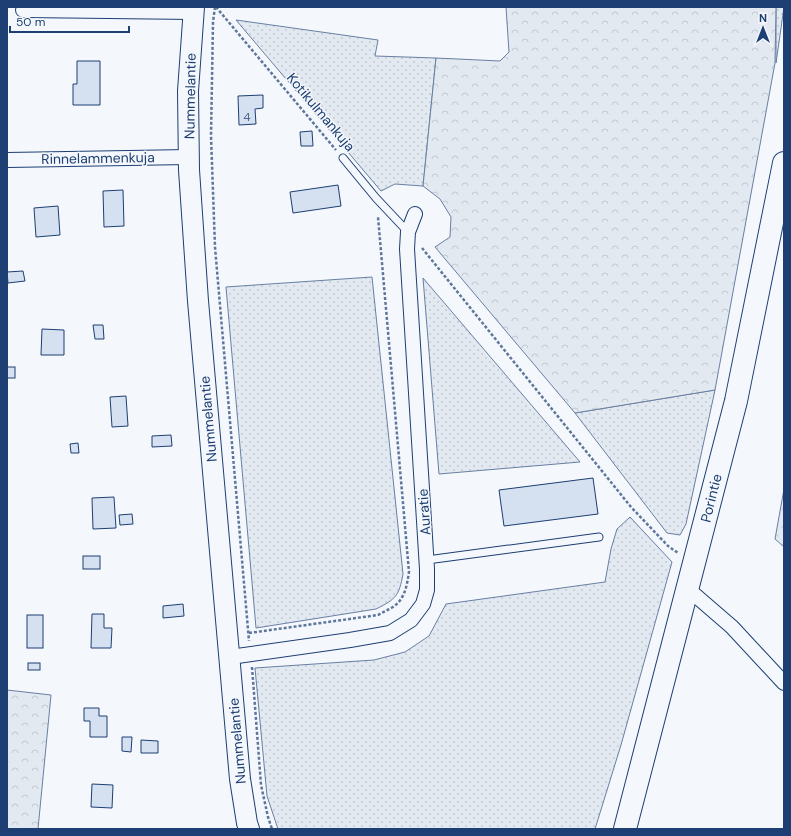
<svg xmlns="http://www.w3.org/2000/svg" width="791" height="836" viewBox="0 0 791 836" font-family="'DM Sans',sans-serif">
<defs>
<pattern id="grass-dots" width="8" height="8" patternUnits="userSpaceOnUse"><rect width="8" height="8" fill="#e3e9f0"/><path d="M2 2h.1M6 6h.1" fill="none" stroke="#c2c9d1" stroke-width="1.8" stroke-linecap="round"/></pattern>
<pattern id="forest-crowns" width="20" height="18" patternUnits="userSpaceOnUse"><rect width="20" height="18" fill="#e3e9f0"/><path d="M2 6a3 3 0 1 1 6 0M12 15a3 3 0 1 1 6 0" fill="none" stroke="#c2c9d1"/></pattern>
</defs>
<rect width="100%" height="100%" fill="#f4f7fb"/>
<g fill="url(#grass-dots)" stroke="#687fa3">
<path d="M776,7H784L776,63Z"/>
<path d="M236,20L378,40L375,56L436,58L423,186L395,184L381,191Z"/>
<path d="M372,277L403,574C399,596 396,599 376,609L256,628L226,287Z"/>
<path d="M423,278L580,462L439,474Z"/>
<path d="M715,390L686,524L680,535L667,533L575,413Z"/>
<path d="M630,517L672,562L621,745L595,829H278L267,796L255,668L374,660L405,652L429,636L446,604L605,582L611,549L617,529Z"/>
</g>
<g fill="url(#forest-crowns)" stroke="#687fa3">
<path d="M506,7H776L775,63L715,390L575,413L435,247L450,237L451,217L440,199L423,186L436,58L500,61L509,52Z"/>
<path d="M784,489V547L775,539Z"/>
<path d="M7,690L51,695L38,829H7Z"/>
</g>
<g fill="#d5e0f0" stroke="#1d3f73">
<path d="M77,61H100V105H73V84H77Z"/>
<path d="M263,95V108L255,109L256,124L239,125L238,96Z"/>
<path d="M312,131L313,146H301L300,132Z"/>
<path d="M338,185L341,206L293,213L290,192Z"/>
<path d="M123,190L124,226L104,227L103,191Z"/>
<path d="M58,206L60,235L36,237L34,208Z"/>
<path d="M23,271L25,281L8,283L7,272Z"/>
<path d="M93,325H103L104,339H95Z"/>
<path d="M42,329L64,330V355H41Z"/>
<rect x="7" y="367" width="8" height="11"/>
<path d="M126,396L128,426L112,427L110,397Z"/>
<path d="M171,435L172,446L152,447V436Z"/>
<path d="M78,443L79,453H71L70,444Z"/>
<path d="M593,478L598,514L504,526L499,490Z"/>
<path d="M114,497L116,528L93,529L92,498Z"/>
<path d="M132,514L133,524L120,525L119,515Z"/>
<rect x="83" y="556" width="17" height="13"/>
<path d="M183,604L184,616L163,618V606Z"/>
<path d="M92,614H104V628H112L111,648H91Z"/>
<rect x="27" y="615" width="16" height="33"/>
<rect x="28" y="663" width="12" height="7"/>
<path d="M84,708H99V716H107V737H90V721H84Z"/>
<path d="M122,737H132L131,752L122,751Z"/>
<path d="M141,740L158,741V753H141Z"/>
<path d="M92,784L113,785L112,808L91,807Z"/>
</g>
<g fill="none" stroke-linecap="round" stroke-linejoin="round">
<defs>
<g id="lane">
<path d="M343,158L376,198L408,232"/>
<path d="M427,560L599,537"/>
</g>
<g id="street">
<path d="M23,10L194,12"/>
<path d="M7,160L189,157"/>
<path d="M688,589L732,627L784,683"/>
<path d="M230,657L350,640L390,633L411,620L423,604L427,590V569L407,249L408,232L415,214"/>
</g>
<path id="secondary" d="M194,7L188,91L189,170L198,301L240,779L247,823L249,829"/>
<path id="highway" d="M625,829L736,401L784,163"/>
</defs>
<use href="#lane" stroke="#1d3f73" stroke-width="9"/>
<use href="#street" stroke="#1d3f73" stroke-width="16"/>
<use href="#secondary" stroke="#1d3f73" stroke-width="22"/>
<use href="#highway" stroke="#1d3f73" stroke-width="24"/>
<g stroke="#5e769c" stroke-width="2.5" stroke-dasharray="3 2" stroke-linecap="butt">
<path d="M215,7L213,22L211,136L215,247L233,456L249,641"/>
<path d="M216,7L336,150"/>
<path d="M422,248L631,507L668,546L678,553"/>
<path d="M249,633L378,615C383,612 388,610 393,607C405,599 407,585 409,572L378,217"/>
<path d="M252,667L261,785L268,817L272,829"/>
</g>
<use href="#lane" stroke="#f4f7fb" stroke-width="7"/>
<use href="#street" stroke="#f4f7fb" stroke-width="14"/>
<use href="#secondary" stroke="#f4f7fb" stroke-width="20"/>
<use href="#highway" stroke="#f4f7fb" stroke-width="22"/>
</g>
<g text-anchor="middle" stroke-width="3" stroke-linejoin="round" paint-order="stroke">
<g font-size="12" fill="#4b6792">
<text x="247" y="121">4</text>
</g>
<g font-size="14" fill="#1d3f73" stroke="#f4f7fb">
<text transform="translate(190 96) rotate(-89)" y="5">Nummelantie</text>
<text transform="translate(321 112) rotate(50)" y="5">Kotikulmankuja</text>
<text transform="translate(98 158) rotate(-1)" y="5">Rinnelammenkuja</text>
<text transform="translate(208 419) rotate(-95)" y="5">Nummelantie</text>
<text transform="translate(711 498) rotate(-76)" y="5">Porintie</text>
<text transform="translate(424 512) rotate(-94)" y="5">Auratie</text>
<text transform="translate(237 741) rotate(-95)" y="5">Nummelantie</text>
</g>
</g>
<rect width="791" height="836" fill="none" stroke="#1d3f73" stroke-width="16"/>
<g transform="translate(763 28)" stroke="#f4f7fb" stroke-width="3" paint-order="stroke">
<path d="M0-3L7 15L0 10L-7 15Z" fill="#1d3f73"/>
<text y="-6" font-size="11" font-weight="bold" text-anchor="middle" fill="#1d3f73">N</text>
</g>
<path d="M10 26v6h119v-6" fill="none" stroke="#1d3f73" stroke-width="2"/>
<text x="16" y="26" font-size="12" fill="#1d3f73" stroke="#f4f7fb" stroke-width="3" paint-order="stroke">50 m</text>
</svg>
